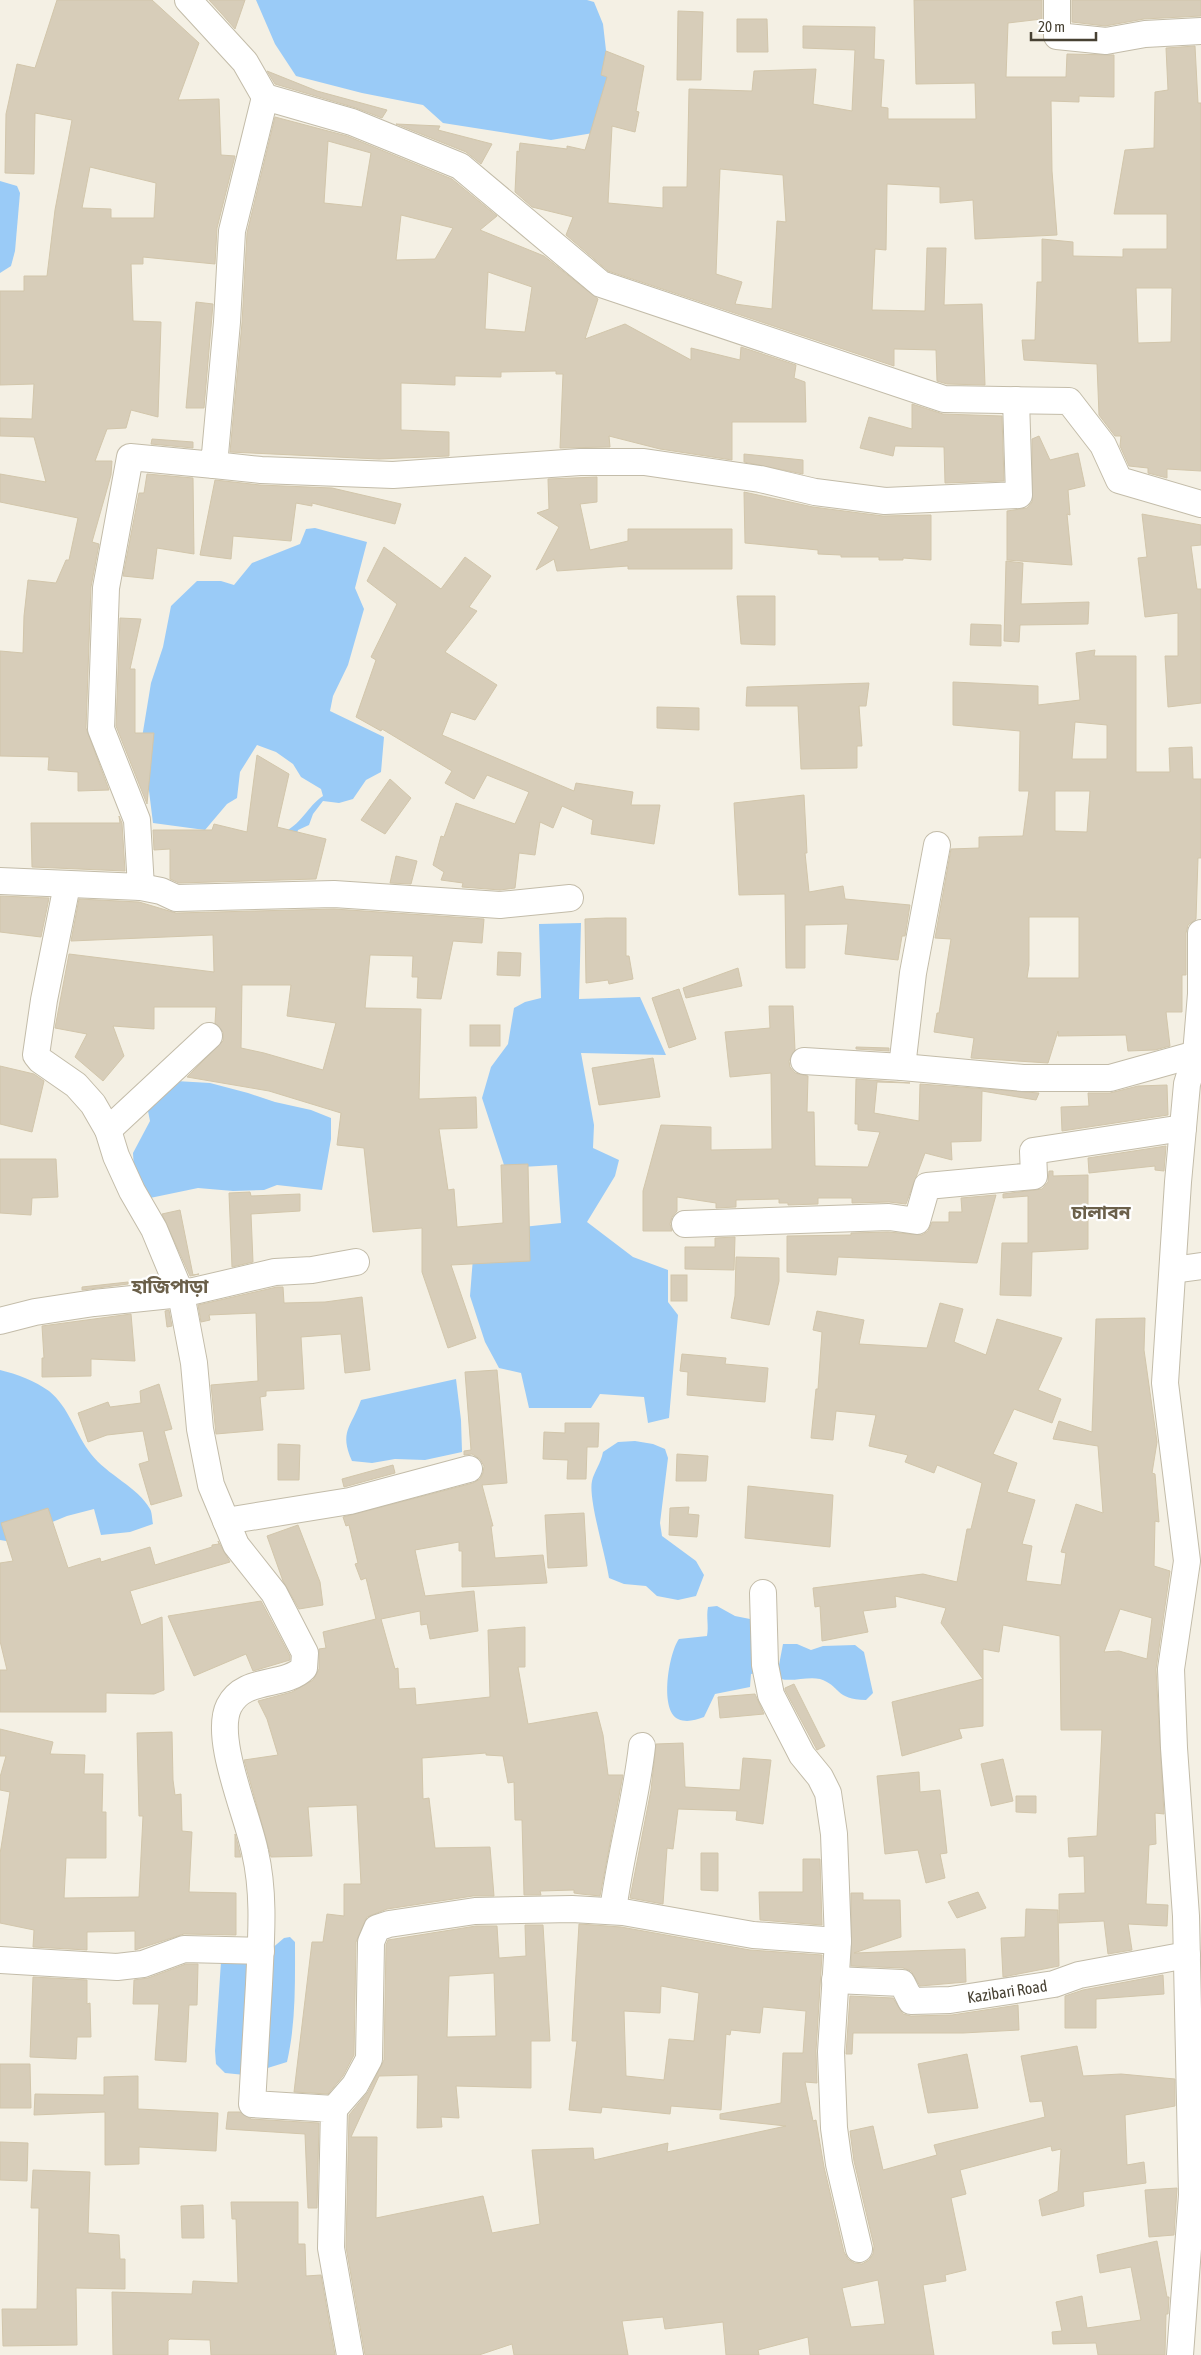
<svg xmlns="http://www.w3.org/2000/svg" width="1201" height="2355" viewBox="0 0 1201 2355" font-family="'Asap Condensed','Noto Sans Bengali',sans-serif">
<rect width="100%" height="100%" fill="#f4f0e4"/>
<g fill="#9acbf7">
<path d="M256,0H587L594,2L603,24L609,77L593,133L551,140L443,123L423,105L362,93L296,76L275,44Z"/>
<path d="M0,181L17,186L20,193L15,251L11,266L0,273Z"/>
<path d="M315,528L367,542L355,588L364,609L348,665L333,696L330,711L384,737L381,772L366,780L353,799L339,803L323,801L313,814L309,825L298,830L285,873L286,831C303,822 307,807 323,796L321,789L301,777L293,764L276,752L257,745L240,772L237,798L227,804L205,830L153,823L149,791L138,762L151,683L163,647L171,606L197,581H221L234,585L252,563L300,544L306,529Z"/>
<path d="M581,923L579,999L640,997L666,1055L581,1053L594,1125L593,1148L619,1160L615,1176L587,1222L633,1257L668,1270V1302L678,1315L669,1418L648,1423L644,1397L600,1394L591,1408H529L521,1373L499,1368L485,1342L470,1296L475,1232L561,1223L557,1165L505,1168L482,1098L491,1067L508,1044L514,1008L525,1002L541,998L539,924Z"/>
<path d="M176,1081L210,1083L248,1093L275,1102L311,1110L331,1118V1139L322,1190L277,1185L264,1190L233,1191L198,1188L150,1198L134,1171L133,1153L150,1121L147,1106Z"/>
<path d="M0,1370C17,1374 35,1381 49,1391C69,1407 76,1435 91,1454C107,1475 138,1487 150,1509C152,1512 152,1519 153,1524L130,1532L101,1535L94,1509L67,1516L6,1541L0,1540Z"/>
<path d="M456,1379L461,1420L462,1452L425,1460L395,1459L372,1463L352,1461C339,1431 351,1428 361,1400Z"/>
<path d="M635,1441L653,1444L665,1449L668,1458L660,1523L662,1536L696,1561L704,1575L696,1596L678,1600L657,1596L646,1586L624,1584L609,1578C606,1556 588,1499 592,1481C594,1472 601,1463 603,1452L618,1442Z"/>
<path d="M717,1606L735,1616L760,1621L764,1672L751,1674L750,1687L715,1694L704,1717C695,1720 687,1723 678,1719C659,1710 669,1652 679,1639L707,1636C709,1626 706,1617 708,1607Z"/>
<path d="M783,1644H797L811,1650L823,1646L855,1645L864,1652L873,1693L866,1700C835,1700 840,1685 820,1679C808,1676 793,1682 781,1679L778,1670Z"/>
<path d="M290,1937L295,1942C295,1982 296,2023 287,2062L245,2075L225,2073L216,2064L215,2051L222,1947L270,1950L284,1938Z"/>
</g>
<g fill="#d7cdb9" stroke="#d2c6ab" fill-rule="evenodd">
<path d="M57,0H152L199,43L178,100L219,99L221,155L235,156L217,228L215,264L143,257V264H131L133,321L161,322L158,417L131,410L126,428L107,429L95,461H112L111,475L92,542L99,544L91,587L86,728L109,790L78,791V772L48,770L49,757L0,756V651L23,653L24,616L28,580L56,583L66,560H69L78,518L0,502V474L46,482L34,437L0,436V418L32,419L34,384L0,385V291H24V276H47L55,210L72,120L35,113L34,174L5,173L6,114L17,64L35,68ZM90,167L156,183L154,218H111V209L82,208Z"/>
<path d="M209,0H245L235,29L221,13Z"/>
<path d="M914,0H1042V19L1008,23L1006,77H1066L1067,54L1114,55V97L1079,96V102L1051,101L1052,171L1057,235L975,239L973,200L940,203V187L887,184L886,250L875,249L872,310L925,311L927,248H946L944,305L982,304L985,385L947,384L937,381L936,350L894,349V366L608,271L566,235L573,217L532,207L515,192L517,151L519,152L520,143L567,149V146L585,150L607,77L601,75L606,51L644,66L636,111L639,112L635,132L612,126L608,203L663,208V187H687L689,89L752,91L754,71L816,69L813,104L852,111L855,50L803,48V26L875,27L874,59L884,60L881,107L888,108V119H976L975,83L916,84ZM720,169L783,175L786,222L777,221L772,309L735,304L742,282L716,274Z"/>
<path d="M1072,0H1201V16L1144,19L1105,26L1072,22Z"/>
<path d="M678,11L703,12L701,80H677Z"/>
<path d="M737,19H767L768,52H737Z"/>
<path d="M1195,46L1198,103H1201V471L1167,469V478L1148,473V468L1129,466L1120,446L1121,436H1115L1099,415L1097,364L1024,360L1022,340H1035L1037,282H1042V239L1073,242V256L1123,257V249H1167V214H1114L1125,150L1154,148L1155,92L1168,90L1166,48ZM1136,288H1172L1171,342L1138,343Z"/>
<path d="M267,71L317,91L387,110L382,118L356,108L275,84Z"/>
<path d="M275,117L347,136L452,179L497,216L480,230L544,256L598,299L585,339L625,324L691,360V348L740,360L741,347L796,365L794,378L805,382L806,422H732V460L660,449L609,436L610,447L560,448L563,374H556V371L501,372V377L455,376V385L401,383V430L449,432V456L379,459L230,452L242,323L247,233ZM328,141L371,153L362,207L324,203ZM401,215L453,228L435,259L396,260ZM488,272L532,287L525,332L485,329Z"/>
<path d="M396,124L440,126L438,130L492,144L481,164L466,152Z"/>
<path d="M196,302L213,304L204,408H186Z"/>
<path d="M912,404L943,414L1002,416L1004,481L945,483L944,447L895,446L893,456L860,448L869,417L912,429Z"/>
<path d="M1039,436L1050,460L1078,453L1085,486L1068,490L1070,515L1067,514L1072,565L1007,560V511L1027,508L1032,502V439Z"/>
<path d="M152,439L193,442V448L151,444Z"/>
<path d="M744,454L803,460V474L744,462Z"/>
<path d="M147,474L193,478L194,554L157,548L153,579L123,576L139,493H144Z"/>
<path d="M597,477V502L580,504L590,550L628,541V529H732V569H628V566L557,571L554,559L536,570L559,527L537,513L549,509L548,479Z"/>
<path d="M215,480L260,485L332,488L401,504L395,524L312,503V506L296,503L291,541L233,536L231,559L200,555Z"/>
<path d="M744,492L813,507L883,516L931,515V560L903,558V560H879V557H841V555L818,554V550L745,543Z"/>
<path d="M1142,514L1201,525V545L1191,546L1197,589H1201V703L1168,707L1165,656H1178V613L1145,617L1138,558L1147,557Z"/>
<path d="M384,547L441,589L465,557L491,576L469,607L477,611L445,652L497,685L475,720L451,712L442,735L574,791L576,783L633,792L631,805H660L654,844L591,834L593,820L562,806L553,828L540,822L535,855L519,853L515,888L500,890L462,887L463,883L441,880L444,872L433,865L441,836L444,837L456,803L515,824L529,792L487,775L474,799L445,783L452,771L382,729L381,731L356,717L376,660L371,657L397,604L367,581Z"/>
<path d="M1006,561L1023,563L1021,604L1089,602L1088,624L1020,625L1019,642L1004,641Z"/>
<path d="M737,596H775V645L741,644Z"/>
<path d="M120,618L141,619L130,669H135V733H154L147,804L116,726Z"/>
<path d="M971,624L1001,625V646L970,645Z"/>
<path d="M1095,650L1094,656H1136V772H1170L1169,748L1192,747L1193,779H1201V858H1198L1196,919L1188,925L1186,933V975H1182V1012H1166L1170,1046L1155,1050L1128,1051L1126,1035L1058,1036V1031L1048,1063L971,1058L974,1038L934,1032L937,1013H939L951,939L935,938L951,849L979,848V837L1023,836L1029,791H1019L1020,731L953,725V682L1038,686V705L1080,700L1076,653ZM1075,722L1107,725V759H1072ZM1055,791H1090L1087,832L1055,831ZM1029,917H1079V978H1027L1029,965Z"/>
<path d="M869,683L866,706H859L862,746H857V768L801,769L798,706H746L747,687Z"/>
<path d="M657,707L699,708V730L657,728Z"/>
<path d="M257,755L289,774L277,827L326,839L316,879L179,883L170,879V849L154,850L153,830H212L214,824L247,832Z"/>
<path d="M390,779L411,798L385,834L361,820Z"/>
<path d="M804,795L807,853H805L809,892L843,886L845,899L910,905L905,936H902L898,960L845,954L848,924L805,925V968H786L785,894L739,895L734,803Z"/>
<path d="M119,816L122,823L125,871L32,867L31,823H120Z"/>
<path d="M396,856L417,861L411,884L390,883Z"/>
<path d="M0,896L49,898L41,937L0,932Z"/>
<path d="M79,899L139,902L176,913L334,909L484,919L482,943L453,941L441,999L417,998L418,977H412L413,956L370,955L365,1008L421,1009L419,1099L476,1097L477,1128L439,1129L448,1190L454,1189L457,1227L503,1223L501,1165L528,1164L530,1261L451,1265L476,1338L448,1348L422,1272V1228L373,1232L364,1148L337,1145L341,1113L269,1091L187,1077L223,1041V1032L215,1023L216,1007H154V1029L113,1026L124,1056L103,1081L75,1057L87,1034L55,1028L69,954L214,972L213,935L71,941ZM242,985H291L287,1016L336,1023L323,1070L264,1053L241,1048Z"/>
<path d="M606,918H626V956H629L633,979L609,984L608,980L586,983L585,919Z"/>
<path d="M498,952L521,953L520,976L497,975Z"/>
<path d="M738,968L742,986L686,998L683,988Z"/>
<path d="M679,989L696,1039L669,1048L652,998Z"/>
<path d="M769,1006H793L795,1050L789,1061L790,1067L795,1073L808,1076L807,1112H814L815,1166L868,1167L880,1132L858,1130V1124H855L856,1079L910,1083L877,1082L874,1113L919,1121L920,1084L1039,1093L1036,1100L982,1091L981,1141L951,1142L952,1160L925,1153L906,1204L889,1202L852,1203V1198H818V1204L788,1205V1203H779V1199L736,1200V1207L716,1208V1203L677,1197V1211L672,1217L670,1224L672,1231H643V1191L661,1125L711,1127V1150L772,1149L771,1073L730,1077L725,1032L770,1028Z"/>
<rect x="470" y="1025" width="30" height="21"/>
<path d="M856,1047L889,1048V1051L856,1049Z"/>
<path d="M653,1058L660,1097L599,1105L592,1068Z"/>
<path d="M0,1066L34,1074L44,1081L32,1132L0,1124Z"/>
<path d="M1167,1085L1168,1115L1062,1131L1061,1107L1089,1106L1088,1093H1110L1138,1086Z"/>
<path d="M1166,1146L1164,1171L1155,1170V1166L1089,1173L1088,1158Z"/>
<path d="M0,1159H56L58,1197L32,1198L31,1215L0,1213Z"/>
<path d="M1049,1171H1053V1176L1088,1175V1249L1032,1252L1031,1296L1000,1295L1002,1243H1028V1196L1003,1198V1194L1042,1189L1048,1182Z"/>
<path d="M250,1192L251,1196L300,1194V1211L251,1214L253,1262L232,1267L229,1193Z"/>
<path d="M996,1195L977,1263L838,1257L836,1275L787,1272V1236L851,1235V1233L888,1232L922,1235L928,1231L932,1222H949V1212H962L961,1198Z"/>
<path d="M180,1210L193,1275L199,1274L190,1276L162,1214Z"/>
<path d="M735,1237L734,1270L685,1269V1247H715V1238Z"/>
<path d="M736,1257L779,1258V1281L769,1325L731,1318L735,1296Z"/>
<rect x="671" y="1275" width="16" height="26"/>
<path d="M128,1282V1284L82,1290V1287Z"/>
<path d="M277,1287H283L284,1303L325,1302L362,1297L370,1370L345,1373L341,1334L301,1337L304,1389L266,1391V1396L260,1397L263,1430L216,1434L211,1385L258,1381L256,1313L209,1315L210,1320L201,1322L198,1305Z"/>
<path d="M940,1303L963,1309L954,1342L986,1355L997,1319L1062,1338L1038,1390L1061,1399L1052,1423L1014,1409L993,1454L1017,1463L1007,1492L1035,1500L1022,1544L1032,1546L1026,1581L1061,1585L1066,1553L1061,1552L1076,1504L1103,1513L1098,1446L1053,1439L1059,1421L1092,1432L1096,1319L1145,1318L1144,1350L1157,1442L1152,1473L1155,1474L1159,1522L1155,1521L1154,1566L1170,1571L1156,1669L1164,1814L1155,1813L1156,1844L1149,1845L1146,1904L1168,1905L1167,1926L1128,1924L1132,1950L1108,1954L1104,1921L1059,1923V1894L1085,1893L1084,1856L1069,1857L1068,1838L1097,1836L1102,1730H1061L1060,1636L1003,1625L999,1652L983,1649V1726L959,1729L962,1738L902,1756L892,1702L983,1679L941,1623L946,1608L895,1596L896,1607L863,1611L868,1632L822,1641L820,1606L815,1607L813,1588L923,1574L957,1582L967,1529H971L982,1483L937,1465L934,1473L905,1462L908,1455L869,1446L876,1415L836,1411L833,1440L811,1438L816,1389H818L822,1332L813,1330L817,1311L864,1320L859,1344L927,1348ZM1120,1609L1152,1618L1147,1659L1119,1651L1104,1652Z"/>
<path d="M169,1310L172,1326L167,1327L165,1311Z"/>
<path d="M131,1314L135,1361L91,1359V1376L42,1377V1358H44L42,1326Z"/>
<path d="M682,1354L726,1358L725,1364L768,1368L765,1402L687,1395L688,1372L680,1371Z"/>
<path d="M497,1370L507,1483L482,1485L493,1526H491L495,1558L543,1555L547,1583L462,1587V1551H459V1542L415,1550L425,1596L474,1591L478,1631L430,1639L427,1624L421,1625L420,1611L381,1619L395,1669L398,1668L399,1689L415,1688L416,1705L490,1697L488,1630L525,1627V1667H518L528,1724L597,1712L603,1735L608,1775H623L600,1896L581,1894L574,1893V1890L540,1891L541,1895H524L522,1820H515L514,1782L508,1783L503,1756L486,1755V1753L422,1758L423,1799L429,1798L435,1848L490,1847L494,1896H473L387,1909L367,1917L356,1942L354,2055L343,2076L328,2094L294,2092L312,1942H323L327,1914L344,1916V1884H361L357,1805L308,1807L312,1856L271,1857L244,1760L278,1755L267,1719L258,1701L292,1692L313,1680L319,1669V1649L326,1648L323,1632L376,1619L366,1578L361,1580L355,1564L358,1563L349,1525L346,1526L343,1517L473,1483L480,1479L483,1473L484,1466L480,1459L472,1454L464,1455V1451L471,1450L465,1372Z"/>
<path d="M159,1384L172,1429L164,1431L182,1496L151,1505L139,1464L149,1461L143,1431L107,1435L88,1442L78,1413L108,1402L110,1407L141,1403L140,1391Z"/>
<path d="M565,1423H599L598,1447H587L586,1479H567L568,1460L543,1459L544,1432L565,1433Z"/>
<path d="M278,1444L300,1445L299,1480H278Z"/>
<path d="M677,1454L708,1456L706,1481H676Z"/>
<path d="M393,1465L395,1473L344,1487L342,1479Z"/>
<path d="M748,1486L833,1495L830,1547L745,1538Z"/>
<path d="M689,1507L688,1514L699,1515L697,1537L669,1535L670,1508Z"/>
<path d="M48,1508L68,1568L100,1558L101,1562L150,1547L155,1565L212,1547V1545L219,1544L218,1541L230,1562L130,1591L141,1625L162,1617L164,1690L154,1694L106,1693V1712H0V1670H7L0,1641V1563L13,1561L1,1523Z"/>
<path d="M584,1513L587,1566L548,1568L545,1515Z"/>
<path d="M298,1525L320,1582L323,1605L299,1609L283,1581L267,1536Z"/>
<path d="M261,1601L290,1656V1660L253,1671L246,1654L194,1676L168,1616Z"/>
<path d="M794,1684L825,1746L817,1750L785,1690V1688Z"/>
<path d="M755,1694L764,1714L720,1718L718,1697Z"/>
<path d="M0,1729L53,1742L50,1754L85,1755L84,1774H103L102,1812H106V1858H66L64,1898L139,1897L143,1816H139L137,1733L172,1732L173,1780L175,1795L181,1794L182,1831L192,1832L189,1892L236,1893V1935L184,1934L135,1950V1931L87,1932V1950L33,1947L34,1930L0,1923V1854L10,1792L0,1790V1777L6,1756H0Z"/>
<path d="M683,1743L685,1787L740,1790L743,1758L771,1760L763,1824L736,1820L737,1811L678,1809L673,1849L667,1848L663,1904L630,1898L651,1790L656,1744Z"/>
<path d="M1003,1759L1013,1801L991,1806L981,1764Z"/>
<path d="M919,1772L920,1792L940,1790L947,1853L940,1854L945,1878L926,1883L918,1850L885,1854L877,1776Z"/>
<path d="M1016,1796H1036V1813L1016,1812Z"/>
<path d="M235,1834L237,1841L241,1857H235Z"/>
<path d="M701,1853H718V1891L701,1890Z"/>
<path d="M803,1859H820L822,1925L760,1920L759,1892H803Z"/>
<path d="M978,1892L986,1908L957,1918L948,1902Z"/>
<path d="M851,1893H863V1900H900L901,1937L854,1953L965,1949L966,1982L920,1986L911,1971L903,1968L851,1966Z"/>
<path d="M1026,1909L1058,1910L1059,1966L1003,1977L1001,1938L1025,1937Z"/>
<path d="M579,1924L621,1927L750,1950L822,1955L816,2051L817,2083L805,2082L813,2121L816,2120L824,2167L844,2252L848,2259L854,2263L862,2264L869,2260L873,2254L874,2246L854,2161L850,2131L873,2126L883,2170L937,2155L934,2145L1045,2117L1042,2101L1030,2102L1021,2056L1077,2046L1083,2076L1121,2074L1175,2079V2106L1125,2115L1127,2165L1144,2162L1146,2183L1083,2192L1084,2206L1042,2216L1039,2200L1058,2191L1061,2149L1052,2151L1051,2146L960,2170L966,2194L951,2198L966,2270L945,2275L946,2281L923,2285L934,2355H810L808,2337L758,2350L759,2355H726L723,2322L665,2329L663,2317L622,2321L628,2355H514L512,2344L479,2355H365L346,2247L349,2115L368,2092L384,2060L386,1945L388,1940L476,1926H497L499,1958L526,1956L525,1925H543L550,2041H531V2088L456,2086L459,2118L441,2117L442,2127L417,2128L418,2075L379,2076L351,2137H377L376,2218L483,2196L492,2233L540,2224L532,2150L593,2148L594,2160L668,2143L667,2152L786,2126L720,2119V2114L781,2103L783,2053H803L806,2011L763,2007L760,2033L731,2030L730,2035L726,2034L721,2110L671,2106L670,2114L602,2107L601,2113L569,2110L577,2041H572ZM494,1973L496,2036L447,2037L449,1976ZM661,1986L699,1993L694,2041L669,2039L664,2080L626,2076L624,2011L660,2013ZM878,2280L885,2324L851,2327L842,2288Z"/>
<path d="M186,1964H198L197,2005H189L186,2062L155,2060L159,2004H133L134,1980L148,1978Z"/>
<path d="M1163,1975L1164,1994L1096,1999V2028H1065V1996L1083,1990Z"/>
<path d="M33,1977L87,1980V2004L90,2003L91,2037H77L76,2059L30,2057Z"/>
<path d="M850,1996L893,1998L903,2014L911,2016L952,2015L1018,2005L1019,2030L963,2033H853L852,2054H846Z"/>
<path d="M967,2054L978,2108L928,2113L918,2064Z"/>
<path d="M0,2064H30L31,2108H0Z"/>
<path d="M138,2076V2109L218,2113L216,2151L139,2147V2164L105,2165V2112L34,2115L35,2094L104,2095V2077Z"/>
<path d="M228,2112H240L251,2119L319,2123L317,2208H308L305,2134L226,2129Z"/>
<path d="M0,2142L28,2143L27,2181L0,2180Z"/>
<path d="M33,2170L90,2172L88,2233L119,2235L120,2259H125V2289L76,2288L77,2345L3,2346L2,2309H37L39,2208H31Z"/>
<path d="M1177,2188L1174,2235L1149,2237L1145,2190Z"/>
<path d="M231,2202H298V2244H305L306,2276L321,2275L335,2355H211L210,2340L170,2339L168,2341V2355H113L112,2292L192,2294L193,2281L238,2283L236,2219H232Z"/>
<path d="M203,2205L204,2238H182L181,2206Z"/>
<path d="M1157,2241L1167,2297H1169L1168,2314H1166L1165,2355H1098L1096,2343L1053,2344L1052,2332L1062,2331L1056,2302L1082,2296L1087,2328L1141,2320L1131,2267L1100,2273L1097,2255Z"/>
</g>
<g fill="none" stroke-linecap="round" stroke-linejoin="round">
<defs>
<g id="minor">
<path d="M188,0L245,62L265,97L352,122L460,166L601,284L944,399L1069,401L1103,445L1119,480L1201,504"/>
<path d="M1057,0V36L1106,41L1145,34L1201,31"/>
<path d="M214,465L261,470L393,475L580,462H644L760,479L815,492L885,501L1019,495L1016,400"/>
<path d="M0,881L141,887L137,820L101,729L106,588L130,457L214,465L227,322L232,231L265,97"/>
<path d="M67,885L44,1000L36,1055L40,1060L76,1085L93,1104L108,1130L116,1156L132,1191L154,1229L181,1294L194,1363L200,1429L211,1485L236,1545L274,1593L305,1653L304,1668C284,1688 244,1676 229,1706C213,1738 248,1816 255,1852C265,1895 261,1940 259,1984C257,2024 254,2064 252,2104L334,2109L331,2248L350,2355"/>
<path d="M141,887L161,891L176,898L334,894L500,905L570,898"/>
<path d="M804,1061L902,1067L1023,1078H1110L1196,1054"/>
<path d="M902,1067L913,973L937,845"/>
<path d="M108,1130L209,1036"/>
<path d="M685,1224L889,1217L917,1221L927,1186L1034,1176L1033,1151L1183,1128"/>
<path d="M1173,1270L1201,1266"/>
<path d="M0,1321L35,1312L94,1303L181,1294L275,1272L312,1270L356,1262"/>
<path d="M226,1521L350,1501L469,1469"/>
<path d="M763,1593L765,1665L771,1695L802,1755L820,1777L828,1793L834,1834L838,1941L831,2052L834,2128L839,2164L859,2249"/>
<path d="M613,1911C620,1855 636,1801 642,1746"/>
<path d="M0,1960L117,1967L143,1964L184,1949L261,1951"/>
<path id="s1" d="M835,1980L902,1983L911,2001L950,2000L1054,1984L1079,1975L1187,1955"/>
<path d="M334,2109L355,2085L369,2059L371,1942L377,1928L389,1924L475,1911L572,1909L623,1912L753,1935L838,1941"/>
<path d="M1180,2355L1192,2195L1186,1916L1174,1748L1171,1669L1187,1561L1165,1383L1178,1182L1187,1084L1196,1054L1201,994V933"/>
</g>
</defs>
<use href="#minor" stroke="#c3bca9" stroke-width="28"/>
<use href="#minor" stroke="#fff" stroke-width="26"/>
</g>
<g text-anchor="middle" stroke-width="4.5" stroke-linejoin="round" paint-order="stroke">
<g font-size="16" fill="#474133" stroke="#fff">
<text dy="6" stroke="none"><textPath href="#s1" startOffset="184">Kazibari Road</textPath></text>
</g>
<g font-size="19" font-weight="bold" fill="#6b604a" stroke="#fff">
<text x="1101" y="1219">চালাবন</text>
<text x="170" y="1293">হাজিপাড়া</text>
</g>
</g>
<path d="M1031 32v8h65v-8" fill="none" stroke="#474133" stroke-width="2.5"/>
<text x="1038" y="32" font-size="15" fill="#474133" stroke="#ffffff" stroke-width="4" paint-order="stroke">20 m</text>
</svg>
